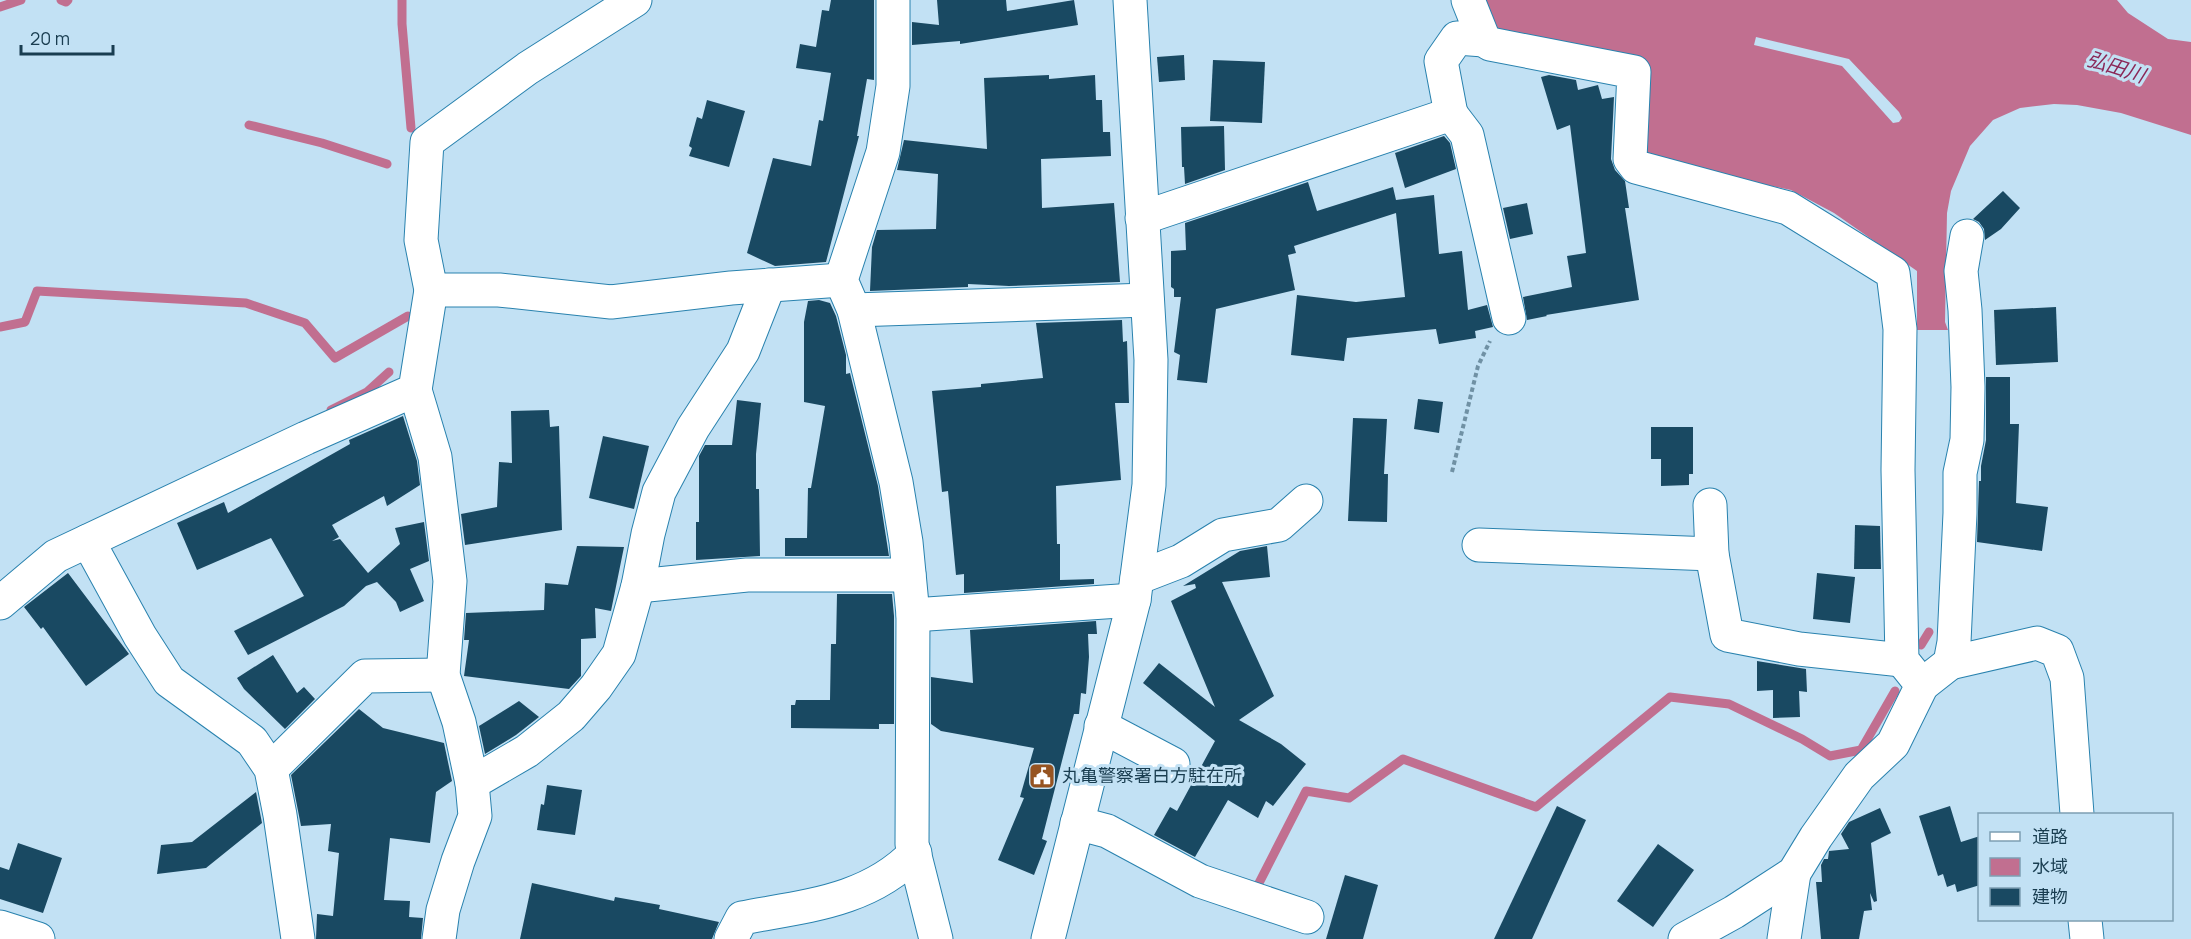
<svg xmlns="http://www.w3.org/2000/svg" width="2191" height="939" viewBox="0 0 2191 939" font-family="Manrope,'Noto Sans JP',sans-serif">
<rect width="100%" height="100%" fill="#c2e1f4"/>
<path fill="#c16f90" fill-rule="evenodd" d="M1480,0H2117L2128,13L2168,39L2191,42V135L2121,113L2077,105L2054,104L2020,108L1993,120L1970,146L1951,191L1947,213L1945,322L1948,330H1917V271L1834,213L1791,190L1647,159L1644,69L1495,29ZM1756,37L1849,59L1899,112L1902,118L1899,122L1893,123L1842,66L1754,45Z"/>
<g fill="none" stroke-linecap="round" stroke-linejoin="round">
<g stroke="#c16f90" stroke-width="9">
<path d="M61,0L66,2L68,0"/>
<path d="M402,0V24L411,128"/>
<path d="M0,7L21,0"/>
<path d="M249,125L322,143L387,164"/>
<path d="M0,327L25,322L37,291L246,303L305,323L335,358L408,316"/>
<path d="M331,410L367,392L389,372"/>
<path d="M1921,645L1929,632"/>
<path d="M1259,883L1306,791L1349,798L1403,759L1536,807L1670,697L1729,704L1802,739L1830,756L1861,750L1895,691"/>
</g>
</g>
<g fill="#194962">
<path d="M831,0H874V80L867,79L857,136H859L826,262L775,266L747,253L773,158L811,166L819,120L823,121L831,73L796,68L800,44L816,47L822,10L829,11Z"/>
<path d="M937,0H1006L1007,11L1074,0L1078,25L960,44V41L912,45V22L939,25Z"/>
<path d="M1184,55L1185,80L1159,82L1157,57Z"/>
<path d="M1213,60L1265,62L1262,123L1210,121Z"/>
<path d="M1049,75V79L1095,75L1096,100H1102L1103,132H1110L1111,156L1041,159L1042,208L1114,203L1120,282L1009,286L968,284V287L870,291L872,247L877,230L936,229L938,174L897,170L904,140L987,149L984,78Z"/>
<path d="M1549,75L1576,80L1578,90L1598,85L1602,99L1614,97L1611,159L1615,170L1625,181L1629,208H1625L1639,300L1546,315L1547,316L1527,320L1523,297L1572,287L1567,256L1586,253L1570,125L1557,130L1541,77Z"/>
<path d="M707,100L745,111L729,167L689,156L692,148L689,146L697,117L702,119Z"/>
<path d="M1224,126L1225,170L1185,184L1184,167H1182L1181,127Z"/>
<path d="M1444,136L1450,143L1456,169L1405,188L1395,153Z"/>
<path d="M1308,182L1317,211L1393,187L1396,200L1434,195L1439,254L1462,251L1468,310L1487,305L1493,327L1475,331L1476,338L1439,344L1436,329L1347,338L1344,361L1291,355L1297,295L1356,302L1405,297L1396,213L1294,246L1296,253L1288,255L1295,290L1216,309L1207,383L1177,380L1180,355L1174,352L1181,297H1174V289L1171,287V251L1186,250L1185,223Z"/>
<path d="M2003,191L2020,208L2001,229L1985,240L1984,229L1979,222L1973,219Z"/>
<path d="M1527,203L1533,234L1510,239L1503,208Z"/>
<path d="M819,300L830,303L836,316L846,355V374L850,373L878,486L889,556H785V538H807L808,488H811L825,406L804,402V322L808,301Z"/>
<path d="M2056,307L2058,362L1996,365L1994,310Z"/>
<path d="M1122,320L1123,342L1127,341L1129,403H1115L1121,480L1056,486L1057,544H1060V580L1094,579V584L964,593V574L956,575L948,491L942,492L932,391L981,387V384L1043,378L1036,323Z"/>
<path d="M1986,377H2010V424H2019L2016,503L2048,507L2042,551L1977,542L1979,481H1981V466L1986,440Z"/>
<path d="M1418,399L1443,402L1439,433L1414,429Z"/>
<path d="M737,400L761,403L756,454V489H759L760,556L696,560V522H699V456L705,445H732Z"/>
<path d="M549,410L550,427L559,426L562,530L465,545L461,514L497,507L499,462L512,463L511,411Z"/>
<path d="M403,416L417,461L420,485L387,506L384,496L332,525L339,537L332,541L340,539L368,573L400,544L395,528L424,522L429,561L410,569L424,601L400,612L396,602L377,582L366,586L344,606L248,655L234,631L304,596L271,538L197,570L177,523L224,502L228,513L350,444L349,440Z"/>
<path d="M1353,418L1387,419L1384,474H1388L1387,522L1348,521Z"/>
<path d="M1651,427H1693V474H1689V485L1661,486V459H1651Z"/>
<path d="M603,436L649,446L634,509L589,498Z"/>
<path d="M1855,525L1880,526L1881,569H1854Z"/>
<path d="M577,546L624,547L611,611L595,608L596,638L581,639V676L569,689L464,676L469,640H464L466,613L544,610L545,583L568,585Z"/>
<path d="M1267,546L1270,577L1222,582L1274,696L1239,720L1281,744L1306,764L1273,806L1266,801L1258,818L1228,800L1195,857L1154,835L1170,807L1177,811L1215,741L1143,683L1159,663L1215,707L1171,601L1196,588L1195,584L1183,586L1240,551Z"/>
<path d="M68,573L129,654L86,686L43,627L41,629L24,607Z"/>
<path d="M1817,573L1855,577L1850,623L1813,619Z"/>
<path d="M837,594H892L894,616V724H879V729L791,728V705H795L796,700H830L831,644H836Z"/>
<path d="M1096,621L1097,634H1088L1089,657L1086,694L1081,693L1079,714H1074L1042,839L1047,841L1034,875L998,860L1024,798L1020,797L1034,748L941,731L931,724V677L973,683L970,630Z"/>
<path d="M273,655L297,693L304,687L315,699L285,729L244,689L237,678Z"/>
<path d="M1757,661L1806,669L1807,692L1799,691L1800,717L1773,718V690L1757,691Z"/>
<path d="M519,701L539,717L516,735L485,754L479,726Z"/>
<path d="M359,709L383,728L444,743L452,781L436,792L430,843L390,838L384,900L410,901L409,917L423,918L421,939H316L317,914L333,916L339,853L328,851L331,824L301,826L291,775Z"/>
<path d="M547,785L582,790L575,835L537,830L541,804L544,805Z"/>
<path d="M256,792L262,823L206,868L157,874L161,845L192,842Z"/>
<path d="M1557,806L1586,820L1532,939H1494Z"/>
<path d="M1950,806L1961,842L1980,836V885L1957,892L1955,884L1947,887L1943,874L1938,876L1919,816Z"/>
<path d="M1880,808L1891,833L1871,843L1877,901L1874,902L1870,893L1872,910L1864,911L1859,939H1821L1816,882H1822L1821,865L1824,859H1828L1829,851L1849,849L1841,834L1849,822Z"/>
<path d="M18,843L62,858L43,913L0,899V867L9,870Z"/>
<path d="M1658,844L1694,870L1653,927L1617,901Z"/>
<path d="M1345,875L1378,885L1363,939H1326Z"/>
<path d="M532,883L614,901L615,897L660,905L659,909L719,922L712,939H520Z"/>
</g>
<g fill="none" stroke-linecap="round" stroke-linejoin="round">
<defs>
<g id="minor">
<path d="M893,0V86L883,152L841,280L854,310L896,482L906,542L913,615L912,844L936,939"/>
<path d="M1484,40L1490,44L1634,72L1630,159L1636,167L1788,208L1893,273L1900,329L1898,470L1902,660L1922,685L1893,744L1859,776L1816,837L1794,873L1734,912L1685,939"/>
<path d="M1451,114L1467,135L1509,318"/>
<path d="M1142,218L1451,114L1441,61L1457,38L1484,40L1468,0"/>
<path d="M431,290L421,240L427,142L528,68L635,0"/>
<path d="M854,310L1147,300"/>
<path d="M415,390L435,457L450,581L443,675L459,722L472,783"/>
<path d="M1710,505L1712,554L1727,635L1799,649L1902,660"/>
<path d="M88,541L140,636L169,681L252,741L271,769L280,815L298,939"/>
<path d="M1479,545L1712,554"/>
<path d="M1137,578L1181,561L1223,535L1279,525L1306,501"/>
<path d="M638,586L747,575H909"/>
<path d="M0,603L56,556L306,438L415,390L431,290H499L611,302L731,288L841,280"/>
<path d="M913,615L1134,600"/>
<path d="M1950,663L2037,643L2057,651L2067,678L2077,814"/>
<path d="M1922,685L1950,663L1954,642L1960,513V473L1967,440L1968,387L1965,310L1961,271L1967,236"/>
<path d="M1101,726L1173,764"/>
<path d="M271,769L365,676L443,675"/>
<path d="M1077,823L1107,831L1200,881L1307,917"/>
<path d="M2085,920L2087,939"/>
<path d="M0,927L38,939"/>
<path d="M439,939L443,910L458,861L475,816L472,783L527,751L571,716L596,687L619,654L638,586L648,534L659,492L693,428L743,351L769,285"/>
<path d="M731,939L742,918C804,906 868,902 915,853"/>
<path d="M1048,939L1134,600L1149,485L1151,360L1130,0"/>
<path d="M1784,939L1794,873"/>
</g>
</defs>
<use href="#minor" stroke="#2982ae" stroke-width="35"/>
<path stroke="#7091a4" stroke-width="4" stroke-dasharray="4.5 3" stroke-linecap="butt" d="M1452,472L1478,366L1490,341"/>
<use href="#minor" stroke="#fff" stroke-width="33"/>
</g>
<defs>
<symbol id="civic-square" viewBox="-11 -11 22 22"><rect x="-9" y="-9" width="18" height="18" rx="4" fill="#965421" stroke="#c2e1f4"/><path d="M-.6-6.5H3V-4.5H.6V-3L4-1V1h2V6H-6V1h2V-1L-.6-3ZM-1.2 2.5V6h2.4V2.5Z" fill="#fff"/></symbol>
</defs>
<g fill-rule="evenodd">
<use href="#civic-square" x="1027" y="761" width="30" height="30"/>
</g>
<g text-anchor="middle" stroke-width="6" stroke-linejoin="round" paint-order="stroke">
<g font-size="18" fill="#193d50" stroke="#c2e1f4" text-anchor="start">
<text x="1062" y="782">丸亀警察署白方駐在所</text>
</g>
<g font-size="20" font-style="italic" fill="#8a2757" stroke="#c2e1f4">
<text transform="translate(2116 67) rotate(18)" y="7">弘田川</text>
</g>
</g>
<rect x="1978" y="813" width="195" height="108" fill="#c2e1f4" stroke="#7e9fb2" stroke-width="1.5"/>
<rect x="1990" y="832" width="30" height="9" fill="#ffffff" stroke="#7e9fb2" stroke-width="1.5"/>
<text x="2032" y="843" font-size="18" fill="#193d50">道路</text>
<rect x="1990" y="858" width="30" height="18" fill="#c16f90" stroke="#7e9fb2" stroke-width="1.5"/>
<text x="2032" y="873" font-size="18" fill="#193d50">水域</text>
<rect x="1990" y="888" width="30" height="18" fill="#194962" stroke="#7e9fb2" stroke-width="1.5"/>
<text x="2032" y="903" font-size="18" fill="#193d50">建物</text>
<path d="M21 45v9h92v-9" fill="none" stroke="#193d50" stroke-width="3"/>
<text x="30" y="45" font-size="18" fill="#193d50" stroke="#c2e1f4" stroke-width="4.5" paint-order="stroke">20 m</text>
</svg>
